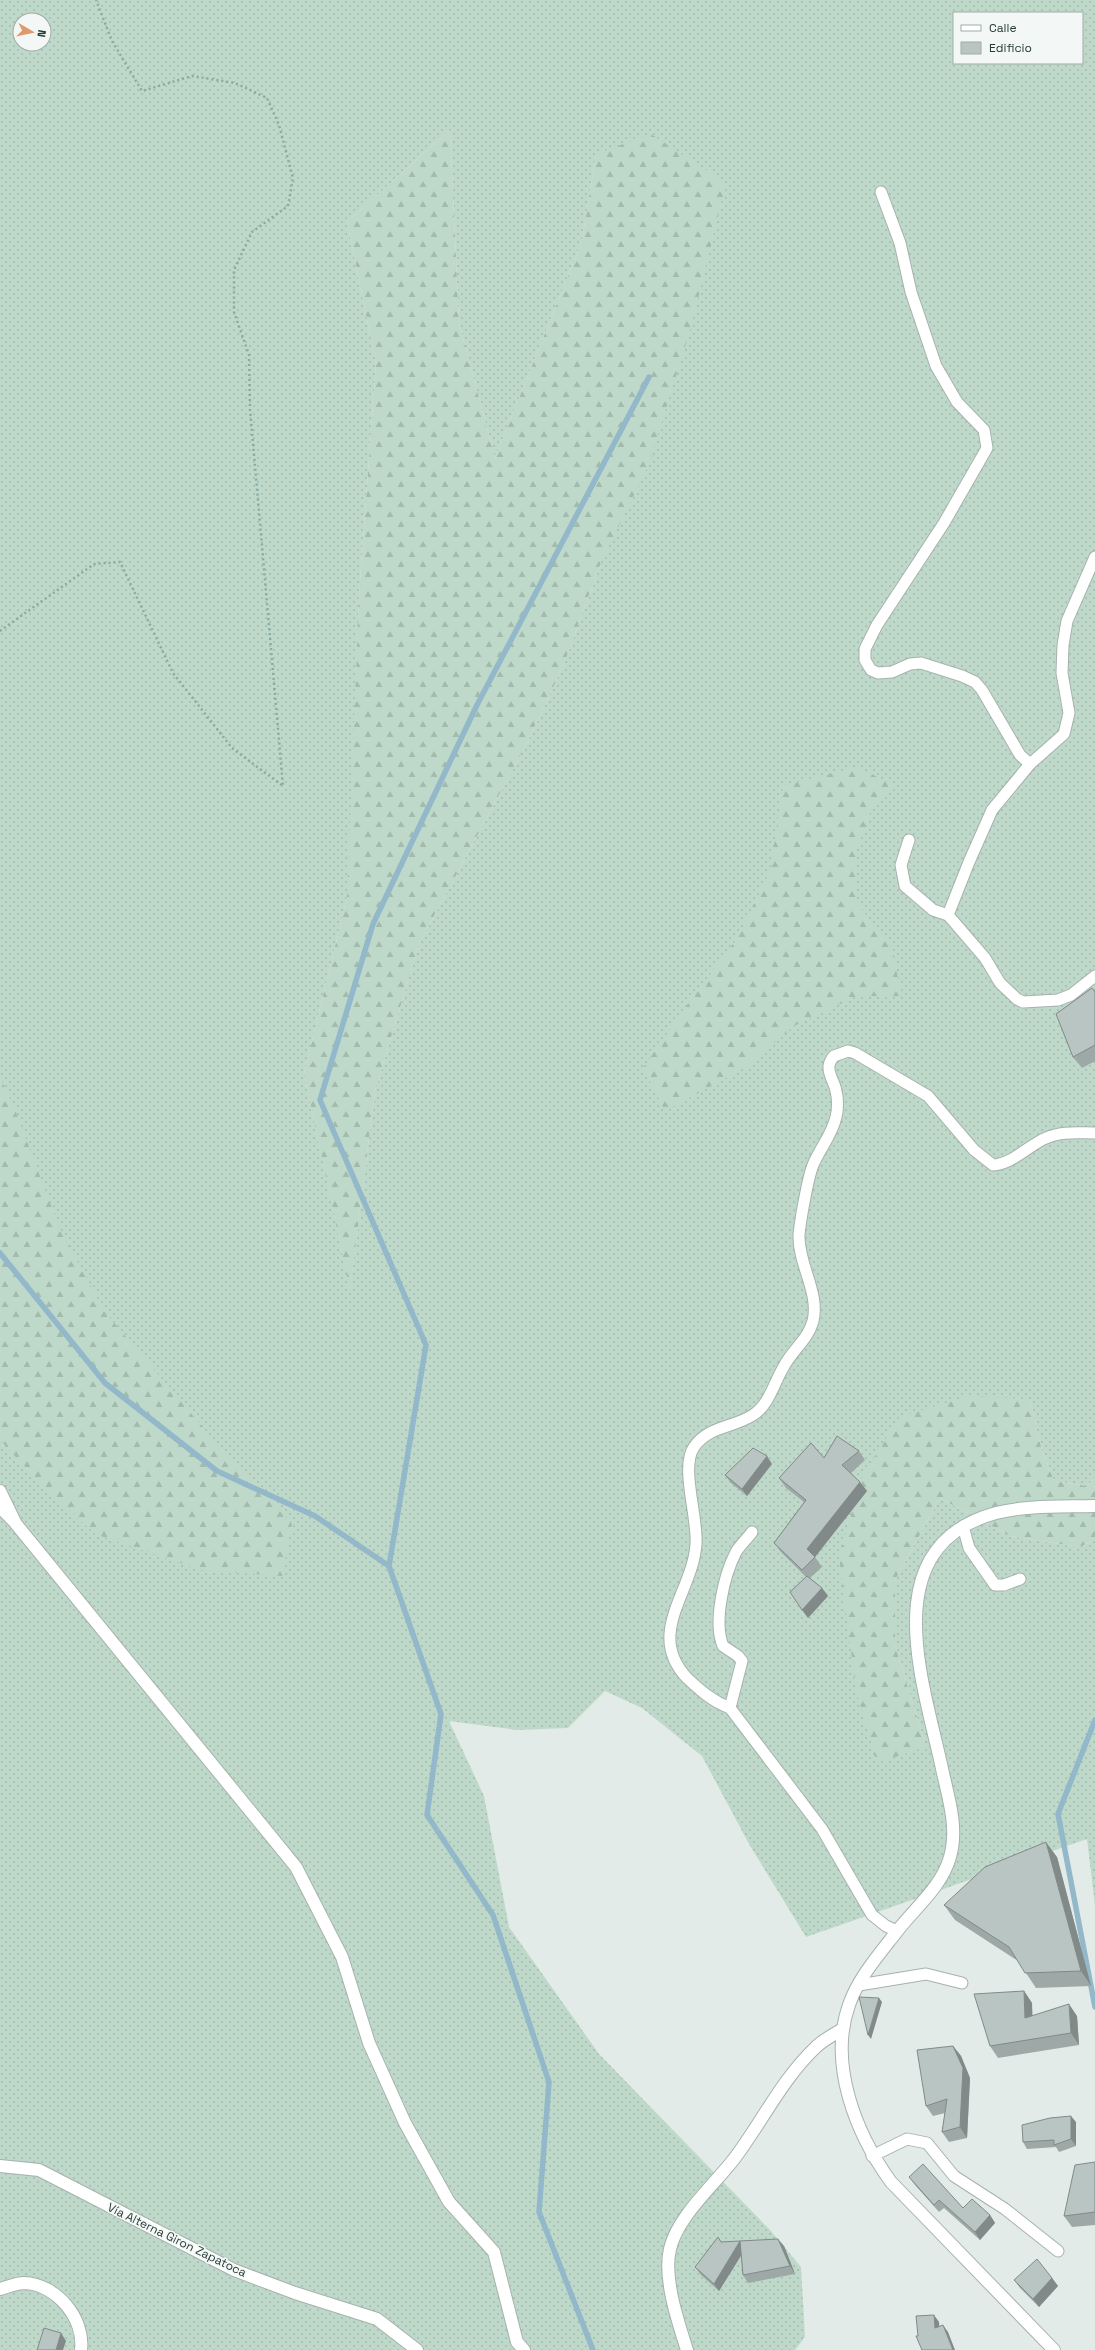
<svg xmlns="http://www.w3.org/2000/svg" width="1095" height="2350" viewBox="0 0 1095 2350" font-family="'Space Grotesk',sans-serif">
<defs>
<pattern id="grass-dots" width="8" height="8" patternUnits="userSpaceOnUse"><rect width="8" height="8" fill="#bed9c9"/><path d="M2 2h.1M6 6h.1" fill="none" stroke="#a3bbad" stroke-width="1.8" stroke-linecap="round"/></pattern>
<pattern id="forest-firs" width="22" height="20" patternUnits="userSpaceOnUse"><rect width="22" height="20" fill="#bed9c9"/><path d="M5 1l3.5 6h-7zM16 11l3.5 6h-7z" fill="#a3bbad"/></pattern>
</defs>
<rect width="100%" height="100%" fill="#e3ebe8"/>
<path fill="url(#grass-dots)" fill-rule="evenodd" d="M0,0H1095V1477L1087,1486L1054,1481L1041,1447L1030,1399L839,1558L926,1747L895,1645V1580L940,1498L1010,1536L1079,1547L1095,1540V1905L1087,1839L806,1937L749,1844L702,1756L642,1708L605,1691L568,1728L517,1730L449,1721L484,1796L509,1927L599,2054L770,2230L801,2267L805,2337L795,2350H0ZM954,13H1082V63H954ZM20,20H44V44H20ZM450,130L459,323L495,458L582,241L596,154L600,565L564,664L529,739L419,944L375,1091L350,1288L304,1074L349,889L359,595L376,363L347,222Z"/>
<g fill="url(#forest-firs)">
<path d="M450,130L459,323L495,458L582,241L596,154L651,134L726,183L692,324L649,464L600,565L564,664L529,739L419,944L375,1091L350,1290L304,1074L347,897L359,595L376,363L347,222Z"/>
<path d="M858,767L895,786L871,811L856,851V902L893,949L901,996H857L794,1026L746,1067L665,1111L643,1068L687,1005L736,940L770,871L783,786Z"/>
<path d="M0,1077L14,1107L61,1232L105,1312L206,1431L292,1524L282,1576L201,1570L95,1534L42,1485L0,1440Z"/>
<path d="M969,1396L1030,1399L1041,1447L1054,1481L1087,1486L1095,1477V1540L1079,1547L1010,1536L940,1498L895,1580V1645L926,1747L877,1763L856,1691L839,1558L861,1479L899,1417Z"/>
</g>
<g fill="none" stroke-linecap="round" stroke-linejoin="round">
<g stroke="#92b8c9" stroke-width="5.5">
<path d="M0,1253L105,1383L217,1471L315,1516L389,1566L441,1714L427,1815L493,1915L549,2082L539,2212L593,2350"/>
<path d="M389,1566L426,1345L320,1100L373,924L477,705L649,377"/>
<path d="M1095,1720L1058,1814L1095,2007"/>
</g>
<defs>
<g id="service">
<path d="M881,192L900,243L911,292L936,366L957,402L984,430L987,448L944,523L877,625L865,649V660L871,670L878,673L892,672L910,664L921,663L962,676L975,682L982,690L1020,755L1030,764L992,810L969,862L948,915"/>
<path d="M1030,764L1064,734L1069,713L1062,673L1063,645L1067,621L1095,557"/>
<path d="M909,840L901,865L905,886L933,910L948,915L985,958L1000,983L1017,999L1023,1002L1058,1000L1071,995L1095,976"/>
<path d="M0,1508L14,1522"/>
<path d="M963,1526L969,1548L995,1585H1004L1020,1579"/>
<path d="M730,1708L742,1661L738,1656L723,1646C713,1622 724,1575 736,1552C740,1545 747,1539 752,1532"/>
<path d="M897,1931L886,1926L872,1915L822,1829L730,1708C712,1701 701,1691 687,1678C645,1633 693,1592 696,1544C698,1517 680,1467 694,1447C708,1426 733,1428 753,1415C769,1405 774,1383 783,1368C792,1350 808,1340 813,1321C820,1293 798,1264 799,1235C800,1222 808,1177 813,1165C820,1148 832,1135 836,1117C838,1110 838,1098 836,1091C835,1083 828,1075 829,1066C829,1063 832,1058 834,1056L848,1051L855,1053L928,1096L974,1150L993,1165C1011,1165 1029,1145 1046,1138C1061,1131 1078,1133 1095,1133"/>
<path d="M859,1985L926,1974L962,1983"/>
<path d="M872,2156L907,2139L927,2143L954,2176L1005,2209L1058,2251"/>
</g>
<path id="minor" d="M0,1491L16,1524L296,1867L342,1957L369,2043L405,2123L449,2202L494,2252L517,2342L524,2350"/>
<g id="tertiary">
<path d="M0,2166L39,2170L234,2270L295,2293L377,2319L417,2350"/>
<path d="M0,2289C7,2287 17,2283 24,2283C56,2284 85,2318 81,2350"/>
<path d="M687,2350C678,2322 663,2278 670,2249C677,2217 714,2185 734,2159C762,2122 782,2079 816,2047C823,2040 833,2035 841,2030"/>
<path d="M1054,2350L891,2182C856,2134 828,2064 849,2005C858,1978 881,1952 898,1930C916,1907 942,1886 950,1857C959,1826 947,1794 941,1764C922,1678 875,1546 996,1513C1027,1505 1063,1507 1095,1506"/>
</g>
</defs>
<use href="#service" stroke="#a6b2af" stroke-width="13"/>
<use href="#minor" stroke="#a6b2af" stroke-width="14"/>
<use href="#tertiary" stroke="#a6b2af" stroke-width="14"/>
<path stroke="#87aaa4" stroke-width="2.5" stroke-dasharray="2 3" stroke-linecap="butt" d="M0,631L94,564L120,562L173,673L232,748L283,786L250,409L249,355L234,312V270L252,232L288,206L293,178L279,125L267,98L235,83L192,76L142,91L112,41L96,0"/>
<use href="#service" stroke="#fff" stroke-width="11"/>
<use href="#minor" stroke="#fff" stroke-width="12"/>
<use href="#tertiary" stroke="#fff" stroke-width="12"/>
</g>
<g fill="#9ea9a7">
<path d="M1095,992V1061L1082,1068L1073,1057Z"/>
<path d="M859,1451L865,1460L851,1473L867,1491L815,1557L822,1567L810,1578L822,1588L828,1596L808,1618L806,1577L781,1552L774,1543L804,1502L786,1488L779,1478L824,1458Z"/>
<path d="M772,1464L747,1496L731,1483L725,1475Z"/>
<path d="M1057,1857L1091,1986L1036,1988L1018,1961L955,1920L944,1905Z"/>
<path d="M1024,1991L1032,2003V2016H1077L1079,2045L998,2058L990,2046Z"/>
<path d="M953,2046L961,2056L970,2078L967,2138L949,2142L942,2132L945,2113L933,2116L926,2106Z"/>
<path d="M1076,2122V2146L1059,2152L1056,2147L1027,2149L1023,2142Z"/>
<path d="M1095,2162V2225L1072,2227L1064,2216Z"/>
<path d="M909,2177L963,2208L990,2215L995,2223L980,2240L944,2208L939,2212L915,2185Z"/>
<path d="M721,2242L784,2246L795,2274L748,2283L743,2275L741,2256L719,2291L701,2275L695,2267Z"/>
<path d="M1052,2278L1058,2286L1039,2307L1020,2288L1014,2280Z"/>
</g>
<g fill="#818a88">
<path d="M767,1456L772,1464L747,1496L742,1489Z"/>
<path d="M860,1482L867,1491L815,1557L807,1549Z"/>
<path d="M822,1588L828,1596L808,1618L802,1610Z"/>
<path d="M1046,1842L1057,1857L1091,1986L1081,1971Z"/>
<path d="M1024,1991L1032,2003L1033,2029L1025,2018Z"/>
<path d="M879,1998L882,2002L871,2039L868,2035Z"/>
<path d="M1069,2004L1077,2016L1079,2045L1071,2033Z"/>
<path d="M953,2046L961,2056L970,2078L967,2138L960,2127Z"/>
<path d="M1071,2116L1076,2122V2146L1071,2139Z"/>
<path d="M990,2215L995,2223L980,2240L975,2232Z"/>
<path d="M778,2239L784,2246L795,2274L790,2266Z"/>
<path d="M740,2241L745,2249L719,2291L714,2284Z"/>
<path d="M1052,2278L1058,2286L1039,2307L1033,2299Z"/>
<path d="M934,2315L939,2322L940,2335L935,2328Z"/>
<path d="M943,2325L948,2332L955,2350H953Z"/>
<path d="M61,2333L66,2341L63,2350H56Z"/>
</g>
<g fill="#b8c5c2" stroke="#818a88">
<path d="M1092,988L1095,992V1045L1073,1057L1056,1014Z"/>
<path d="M837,1436L859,1451L842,1465L860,1482L807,1549L815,1557L802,1570L774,1543L806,1500L779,1478L811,1443L824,1458Z"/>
<path d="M753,1448L767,1456L742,1489L725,1475Z"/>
<path d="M807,1576L822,1588L802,1610L790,1592Z"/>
<path d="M1046,1842L1081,1971L1025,1973L1009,1947L944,1905L985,1867Z"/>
<path d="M1024,1991L1025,2018L1069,2004L1071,2033L990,2046L974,1994Z"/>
<path d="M859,1997L879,1998L868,2035Z"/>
<path d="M953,2046L963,2068L960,2127L942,2132L947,2099L926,2106L917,2050Z"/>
<path d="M1071,2116V2139L1054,2145V2140L1023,2142L1022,2125L1050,2118Z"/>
<path d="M1095,2162V2212L1064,2216L1075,2165Z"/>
<path d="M923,2164L963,2208L972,2199L990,2215L975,2232L939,2200L934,2205L909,2177Z"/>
<path d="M718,2237L721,2242L778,2239L790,2266L743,2275L740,2241L714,2284L695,2267Z"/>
<path d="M1037,2259L1052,2278L1033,2299L1014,2280Z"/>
<path d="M934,2315L935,2328L943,2325L953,2350H922L916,2336H918L916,2316Z"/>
<path d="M44,2328L61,2333L56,2350H37Z"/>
</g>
<g text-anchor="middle" stroke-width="3.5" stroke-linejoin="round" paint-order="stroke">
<g font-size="12" fill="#253a37" stroke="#f3f8f6">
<text transform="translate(177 2240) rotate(26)" y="4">Vía Alterna Giron Zapatoca</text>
</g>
</g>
<rect x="953" y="12" width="130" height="52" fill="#f3f8f6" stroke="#a1acaa"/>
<rect x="961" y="25" width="20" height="6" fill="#ffffff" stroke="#a1acaa"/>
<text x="989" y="32" font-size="12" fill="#253a37">Calle</text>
<rect x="961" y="42" width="20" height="12" fill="#b8c5c2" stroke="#a1acaa"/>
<text x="989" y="52" font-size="12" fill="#253a37">Edificio</text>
<g transform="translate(32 32) rotate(99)"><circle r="19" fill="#f3f8f6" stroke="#a1acaa"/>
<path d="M0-3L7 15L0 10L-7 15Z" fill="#e0996b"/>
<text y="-6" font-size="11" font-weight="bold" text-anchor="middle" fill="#253a37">N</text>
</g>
</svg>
